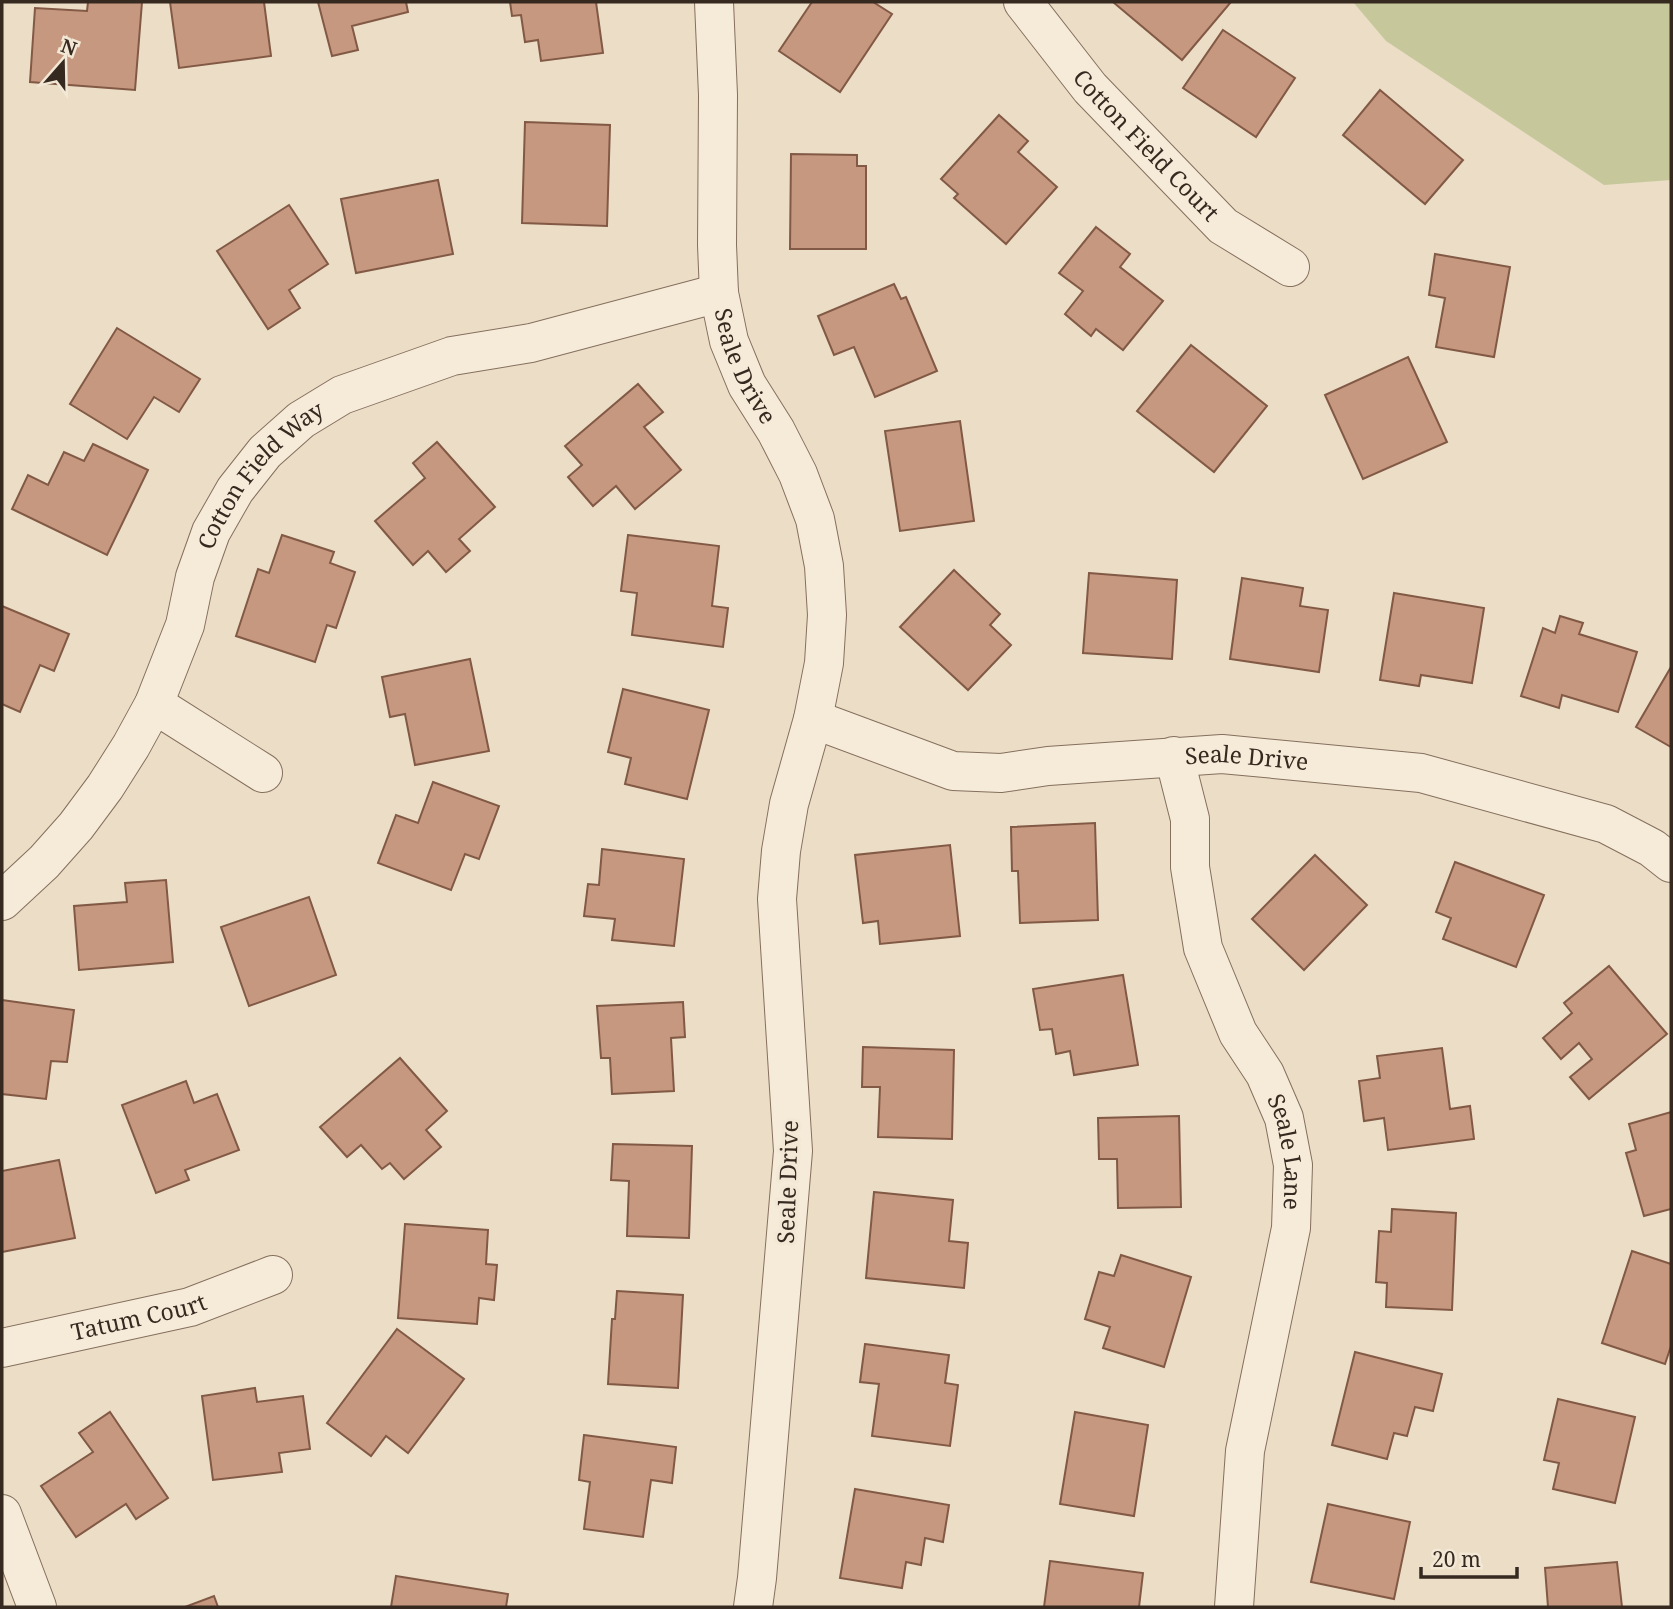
<svg xmlns="http://www.w3.org/2000/svg" width="1673" height="1609" viewBox="0 0 1673 1609" font-family="'Noto Serif',serif">
<rect width="100%" height="100%" fill="#ebddc6"/>
<path fill="#c6c89b" d="M1353,2H1671V180L1604,185L1386,41Z"/>
<g fill="#c6987f" stroke="#825945" stroke-width="2">
<path d="M88,2H142L135,90L30,82L35,8L87,11Z"/>
<path d="M170,2H264L271,56L179,68Z"/>
<path d="M318,2H406L408,12L352,26L358,50L332,56Z"/>
<path d="M510,2H596L603,53L541,61L538,40L525,42L521,15L512,16Z"/>
<path d="M812,2H873L892,14L840,92L779,51Z"/>
<path d="M1113,2H1231L1182,60Z"/>
<path d="M1223,30L1295,78L1256,137L1183,88Z"/>
<path d="M1380,90L1463,160L1425,204L1343,135Z"/>
<path d="M999,115L1028,141L1018,152L1057,187L1006,244L954,198L958,194L941,179Z"/>
<path d="M525,122L610,125L607,226L522,223Z"/>
<path d="M791,154L857,155V166H866V249H790Z"/>
<path d="M438,180L453,254L356,273L341,199Z"/>
<path d="M289,205L328,264L289,290L300,308L268,329L217,251Z"/>
<path d="M1096,227L1130,254L1120,267L1163,301L1123,350L1096,329L1091,336L1065,314L1083,291L1059,273Z"/>
<path d="M1435,254L1510,267L1494,357L1436,347L1445,298L1429,295Z"/>
<path d="M894,284L901,299L906,297L937,371L875,397L854,347L834,355L818,316Z"/>
<path d="M117,328L200,379L179,412L154,397L127,439L70,404Z"/>
<path d="M1191,345L1267,406L1214,472L1137,411Z"/>
<path d="M1408,357L1447,442L1363,479L1325,395Z"/>
<path d="M638,384L663,412L644,427L681,470L635,509L616,486L593,506L568,477L582,465L565,446Z"/>
<path d="M960,421L974,521L900,531L885,431Z"/>
<path d="M437,442L495,507L459,539L470,551L446,572L428,551L413,565L375,521L425,478L413,463Z"/>
<path d="M93,444L148,470L107,555L12,509L28,475L48,485L64,452L84,461Z"/>
<path d="M282,535L334,552L330,563L355,572L336,628L327,625L315,662L236,636L258,569L269,573Z"/>
<path d="M628,535L719,546L712,606L728,608L723,647L632,635L637,593L621,591Z"/>
<path d="M954,570L1000,614L990,625L1011,645L968,690L900,627Z"/>
<path d="M1089,573L1177,580L1172,659L1083,653Z"/>
<path d="M1242,578L1303,588L1300,606L1328,610L1319,672L1230,659Z"/>
<path d="M1394,593L1484,608L1472,683L1421,675L1419,686L1380,680Z"/>
<path d="M2,606L69,634L54,671L40,665L20,712L2,704Z"/>
<path d="M1560,616L1583,623L1579,634L1637,652L1618,712L1562,695L1559,708L1521,696L1543,628L1555,633Z"/>
<path d="M470,659L489,751L415,765L405,714L390,717L382,677Z"/>
<path d="M1671,667V747L1636,727Z"/>
<path d="M623,689L709,710L687,799L625,784L631,758L608,752Z"/>
<path d="M433,782L499,806L479,859L465,854L451,890L378,863L396,815L418,823Z"/>
<path d="M1095,823L1098,920L1020,923L1018,871H1012L1011,827Z"/>
<path d="M950,845L960,936L880,944L878,921L863,923L855,855Z"/>
<path d="M602,849L684,859L674,946L612,940L615,919L584,916L588,884L599,885Z"/>
<path d="M1315,855L1367,905L1304,970L1252,919Z"/>
<path d="M1455,862L1544,895L1516,967L1443,939L1451,918L1436,912Z"/>
<path d="M166,880L173,962L79,970L74,906L127,902L125,883Z"/>
<path d="M309,897L336,975L249,1006L221,927Z"/>
<path d="M1609,966L1667,1034L1589,1099L1570,1077L1592,1059L1579,1043L1561,1059L1543,1038L1572,1013L1564,1003Z"/>
<path d="M1123,975L1138,1065L1074,1075L1070,1051L1056,1054L1052,1029L1040,1030L1033,989Z"/>
<path d="M2,1000L74,1010L67,1062L51,1061L46,1099L2,1094Z"/>
<path d="M683,1002L685,1037L671,1038L674,1091L612,1094L610,1058H601L597,1006Z"/>
<path d="M863,1047L954,1050L952,1139L878,1137L880,1087H862Z"/>
<path d="M1442,1048L1450,1109L1470,1106L1474,1139L1388,1150L1384,1118L1364,1121L1359,1081L1380,1078L1377,1056Z"/>
<path d="M400,1058L447,1111L426,1130L441,1147L404,1179L390,1163L382,1169L361,1145L347,1157L320,1127Z"/>
<path d="M186,1081L194,1103L217,1094L239,1150L185,1170L189,1180L156,1193L122,1105Z"/>
<path d="M1671,1112V1209L1644,1216L1626,1153L1636,1150L1629,1124Z"/>
<path d="M1179,1116L1181,1207L1118,1208L1117,1159H1099L1098,1118Z"/>
<path d="M613,1144L692,1146L689,1238L627,1236L629,1181L611,1180Z"/>
<path d="M59,1160L75,1238L2,1252V1171Z"/>
<path d="M874,1192L953,1200L949,1241L968,1243L964,1288L866,1278Z"/>
<path d="M1392,1209L1456,1213L1452,1310L1386,1307L1387,1283L1376,1282L1379,1231L1391,1232Z"/>
<path d="M405,1224L488,1230L486,1264L497,1265L494,1300L479,1298L477,1324L398,1318Z"/>
<path d="M1632,1251L1671,1264V1346L1665,1364L1602,1343Z"/>
<path d="M1121,1255L1191,1277L1164,1367L1103,1348L1110,1327L1085,1319L1099,1272L1114,1276Z"/>
<path d="M617,1291L683,1295L678,1388L608,1384L612,1319H615Z"/>
<path d="M397,1329L464,1379L408,1453L386,1436L371,1456L327,1423Z"/>
<path d="M865,1344L949,1355L945,1383L958,1385L950,1446L872,1436L879,1384L860,1382Z"/>
<path d="M1355,1352L1442,1374L1433,1411L1415,1407L1407,1436L1394,1433L1387,1459L1332,1445Z"/>
<path d="M255,1388L257,1402L303,1396L310,1449L279,1453L282,1472L213,1480L202,1396Z"/>
<path d="M1558,1399L1635,1417L1615,1503L1553,1489L1559,1463L1544,1460Z"/>
<path d="M110,1412L168,1498L136,1519L126,1504L76,1537L41,1486L93,1452L79,1433Z"/>
<path d="M1075,1412L1148,1425L1134,1516L1060,1504Z"/>
<path d="M584,1435L676,1447L672,1483L651,1480L643,1537L584,1529L590,1482L579,1480Z"/>
<path d="M855,1489L949,1505L943,1542L925,1538L921,1565L906,1562L902,1588L840,1578Z"/>
<path d="M1328,1504L1410,1522L1394,1599L1311,1582Z"/>
<path d="M1050,1561L1143,1573L1139,1607H1044Z"/>
<path d="M1617,1562L1622,1607H1548L1545,1568Z"/>
<path d="M396,1576L508,1594L506,1607H391Z"/>
<path d="M214,1596L218,1607H185Z"/>
</g>
<g fill="none" stroke-linecap="round" stroke-linejoin="round">
<defs>
<g id="minor">
<path id="s1" d="M714,2L718,95L717,245L719,293L729,341L747,385L776,431L798,474L815,519L824,566L827,615L824,663L813,719L789,804L781,851L777,899L793,1151L757,1578L753,1607"/>
<path id="s2" d="M1023,2L1090,88L1223,226L1290,267"/>
<path d="M154,704L263,773"/>
<path id="s3" d="M813,719L953,771L1001,773L1048,766L1222,754L1421,773L1606,824L1652,848L1671,863"/>
<path id="s4" d="M1174,756L1190,819V867L1203,948L1238,1033L1265,1074L1284,1118L1293,1165L1291,1228L1245,1451L1234,1607"/>
<path id="s5" d="M2,901L44,862L76,826L105,787L131,746L154,704L185,625L195,577L211,532L235,490L265,452L301,420L342,395L452,356L531,343L719,293"/>
<path id="s6" d="M2,1348L190,1307L273,1275"/>
<path d="M2,1514L37,1607"/>
</g>
</defs>
<use href="#minor" stroke="#856f5d" stroke-width="40"/>
<use href="#minor" stroke="#f6ebd9" stroke-width="38"/>
</g>
<g text-anchor="middle" stroke-width="7" stroke-linejoin="round" paint-order="stroke">
<g font-size="23" fill="#362920" stroke="#f3e8d5">
<text dy="8" stroke="none"><textPath href="#s2" startOffset="189">Cotton Field Court</textPath></text>
<text dy="8" stroke="none"><textPath href="#s1" startOffset="369">Seale Drive</textPath></text>
<text dy="8" stroke="none"><textPath href="#s5" startOffset="508">Cotton Field Way</textPath></text>
<text dy="8" stroke="none"><textPath href="#s3" startOffset="444">Seale Drive</textPath></text>
<text dy="8" stroke="none"><textPath href="#s4" startOffset="418">Seale Lane</textPath></text>
<text transform="translate(788 1182) rotate(-88)" y="8">Seale Drive</text>
<text dy="8" stroke="none"><textPath href="#s6" startOffset="140">Tatum Court</textPath></text>
</g>
</g>
<rect width="1673" height="1609" fill="none" stroke="#362920" stroke-width="7"/>
<g transform="translate(63 63) rotate(20)" stroke="#f3e8d5" stroke-width="5" paint-order="stroke">
<path d="M0-5L12 26L0 18L-12 26Z" fill="#362920"/>
<text y="-10" font-size="19" font-weight="bold" text-anchor="middle" fill="#362920">N</text>
</g>
<path d="M1421 1567v10h96v-10" fill="none" stroke="#362920" stroke-width="3.5"/>
<text x="1432" y="1567" font-size="21" fill="#362920" stroke="#f3e8d5" stroke-width="5" paint-order="stroke">20 m</text>
</svg>
